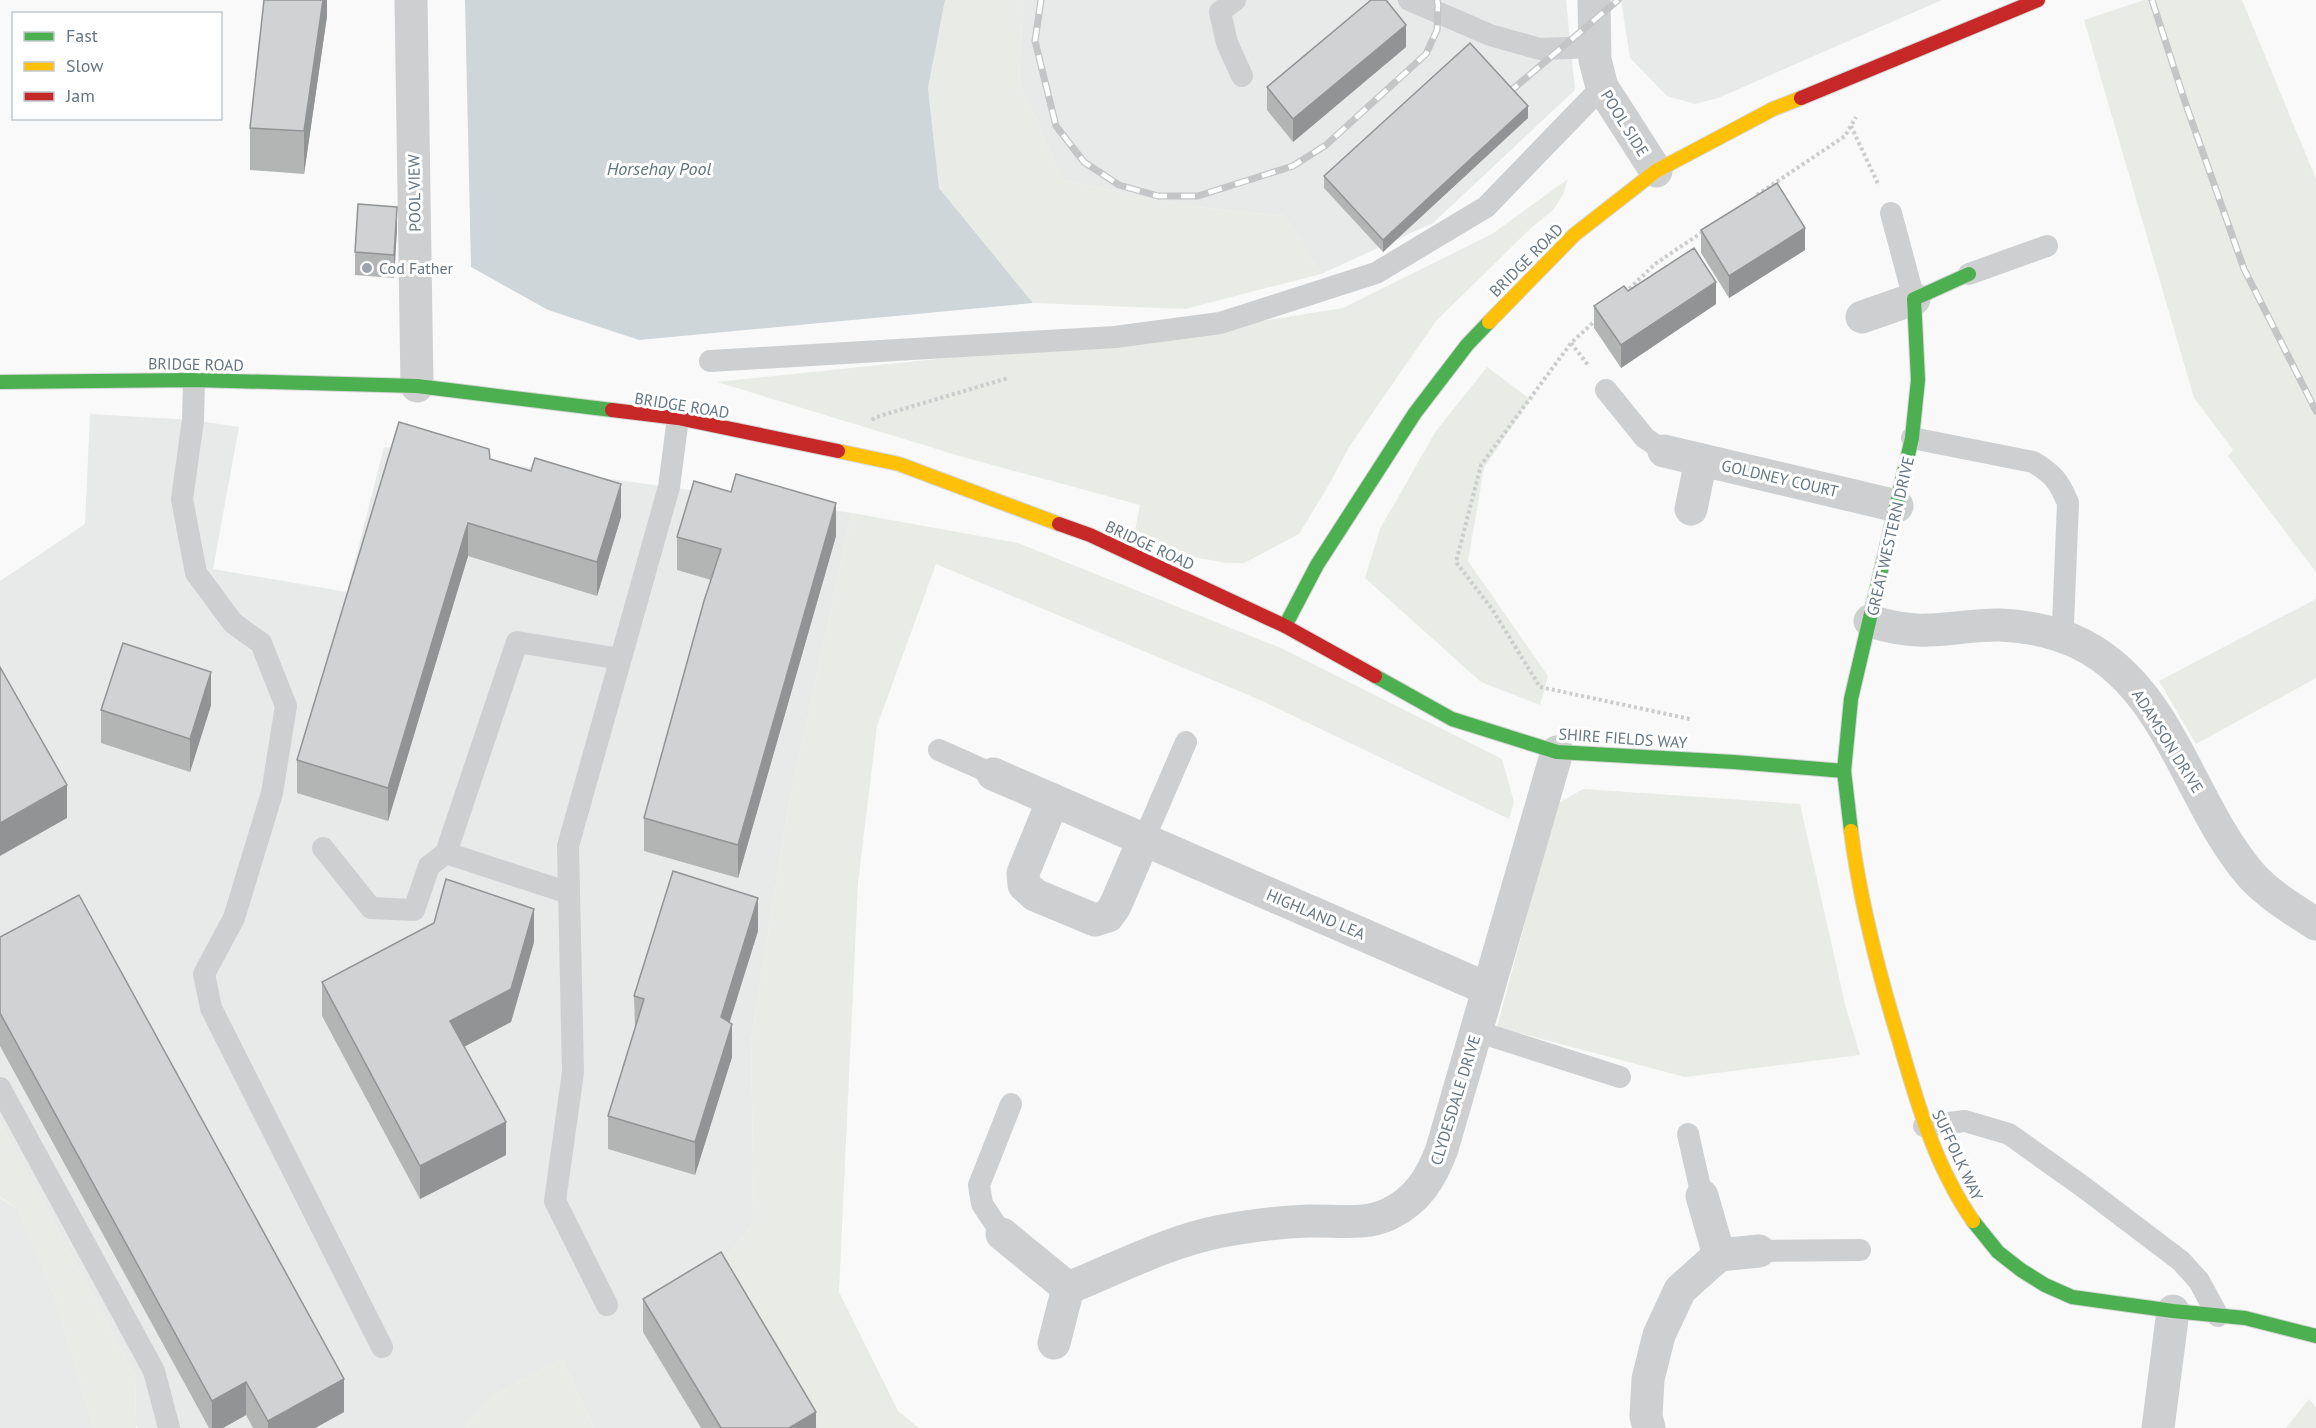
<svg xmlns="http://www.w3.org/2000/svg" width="2316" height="1428" viewBox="0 0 2316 1428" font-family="'PT Sans',sans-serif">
<rect width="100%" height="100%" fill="#f9f9f9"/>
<g fill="#e8e9e9">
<path d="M1023,0H1566L1575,90L1433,223L1321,274L1285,216L1187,206L1063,180L1019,83Z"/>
<path d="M1621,0H1942L1718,98L1695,104L1667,96L1630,58Z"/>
<path d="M90,414L193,420L239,427L213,569L347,592L384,447L852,513L788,809L751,1041L754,1222L726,1258L820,1428H594L562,1359L493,1395L464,1428H138L136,1426V1428H128L135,1425L136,1377L0,1121V581L85,524Z"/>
<path d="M0,1198L18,1209L54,1294L94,1428H0Z"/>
</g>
<g fill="#e8ebe6">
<path d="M945,0H1023L1019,83L1063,180L1187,206L1285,216L1321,274L1185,309L1033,303L939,188L928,88Z"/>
<path d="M2144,0H2242L2316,179V572L2228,456L2233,450L2194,398L2084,20Z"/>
<path d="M1568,179L1563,195L1553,210L1531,228L1436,321L1349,447L1331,481L1299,534L1244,563H1226L1194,557L1135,530L1140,505L963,457L717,382L1187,333L1343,308L1492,234Z"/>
<path d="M1487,367L1530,399L1484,468L1468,561L1548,676L1540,705L1481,682L1365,578L1380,529L1436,431Z"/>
<path d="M852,513L1018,543L1281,648L1502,759L1514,802L1509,819L1260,700L936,564L877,726L858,883L839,1292L898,1411L919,1428H820L726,1258L754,1222L751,1041L788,809Z"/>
<path d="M2316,599V678L2196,744L2159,681Z"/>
<path d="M1583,789L1800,804L1845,1004L1860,1055L1685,1077L1497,1027L1557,804Z"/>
<path d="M0,1121L136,1377L135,1425L128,1428H94L54,1294L18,1209L0,1197Z"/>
<path d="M562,1359L594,1428H464L493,1395Z"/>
<path d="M2309,1399L2316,1407V1428H2286Z"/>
</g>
<path fill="#ced6d9" d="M465,0H945L928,88L939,188L1033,303L639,340L548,310L471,267Z"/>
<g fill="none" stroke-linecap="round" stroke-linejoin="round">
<defs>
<g id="fast">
<path d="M0,382L194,380L417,386L612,410"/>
<path d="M1285,626L1317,565L1415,413L1467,345L1489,322"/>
<path d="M1375,676L1452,719L1557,752L1734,762L1844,771"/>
<path d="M1851,831L1844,771L1851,699L1912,438L1918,380L1914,299L1969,274"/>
<path d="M1973,1221L1998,1252L2021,1270L2045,1285L2072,1297L2173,1311L2245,1318L2316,1336"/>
</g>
<g id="slow">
<path d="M1489,322L1574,235L1656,171L1773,109L1801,98"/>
<path d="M838,451L899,464L1059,524"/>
<path d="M1851,831C1860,902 1878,971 1899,1040C1917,1103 1935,1166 1973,1221"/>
</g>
<g id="jam">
<path d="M1801,98L2038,0"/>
<path d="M612,410L678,418L838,451"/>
<path d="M1059,524L1090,535L1285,626L1375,676"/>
</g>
</defs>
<use href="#fast" stroke="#d5d6d7" stroke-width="16"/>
<use href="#slow" stroke="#d5d6d7" stroke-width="16"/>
<use href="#jam" stroke="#d5d6d7" stroke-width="16"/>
<g stroke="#cbcccd" stroke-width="4" stroke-dasharray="3 3" stroke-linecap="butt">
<path d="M1851,126L1879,186"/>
<path d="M1757,195L1845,136L1856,117"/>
<path d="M1625,293L1655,264L1704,231"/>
<path d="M1597,319L1571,343L1481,465L1456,562L1492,609L1540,687L1690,719"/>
<path d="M1571,343L1588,365"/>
<path d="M872,420L876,417L1008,378"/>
</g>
<g stroke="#cecfd0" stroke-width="22">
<path d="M1235,0L1220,12L1227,43L1242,76"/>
<path d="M1409,0L1490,35L1540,49L1595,47"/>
<path d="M1891,213L1914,299"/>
<path d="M1969,274L2047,246"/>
<path d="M710,361L1115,337L1220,323L1376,273L1486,207L1602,87"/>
<path d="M194,380L193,420L182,499L196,573L233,623L261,643L286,706L272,793L234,918L204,974L211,1008L382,1347"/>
<path d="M1606,390L1645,438L1664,451"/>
<path d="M1912,438L2033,462C2053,474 2059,481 2068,503L2063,624L2060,636"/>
<path d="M939,750L993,774"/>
<path d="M1144,839L1186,742"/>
<path d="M323,848L371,908L414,910L429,866L446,853"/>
<path d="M569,893L446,853L517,642L620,659"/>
<path d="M1476,1031L1620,1077"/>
<path d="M0,1088L154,1371L169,1428"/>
<path d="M1924,1126L1965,1121L2009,1134L2082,1186L2181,1261L2199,1281L2218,1316"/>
<path d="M1688,1134L1702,1196"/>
<path d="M1002,1234L982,1204L979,1185L1011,1104"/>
<path d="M1759,1251L1860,1250"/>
<path d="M607,1305L555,1201L573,1072L568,846L669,487L678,418"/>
</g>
<g stroke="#cecfd0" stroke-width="33">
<path d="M411,0L417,386"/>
<path d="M1594,0L1595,60L1602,87L1656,171"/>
<path d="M1862,317L1914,299"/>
<path d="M1664,451L1897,506"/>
<path d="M1691,509L1701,460"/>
<path d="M1870,621C1889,627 1909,631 1928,630C1952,630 1977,624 2001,625C2025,626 2050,631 2072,640C2169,681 2187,801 2251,875C2269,895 2294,910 2316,924"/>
<path d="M993,774L1488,989"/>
<path d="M1053,800L1023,873L1024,885L1035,895L1095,920L1108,916L1115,906L1144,839"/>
<path d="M1702,1196L1719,1255L1759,1251"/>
<path d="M1002,1234L1068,1288L1054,1343"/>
<path d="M1068,1288C1118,1268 1169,1241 1222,1231C1250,1226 1279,1222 1308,1221C1334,1220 1365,1226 1389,1214C1418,1200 1431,1178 1442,1149L1557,752"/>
<path d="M1649,1428L1646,1416L1648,1379L1659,1335L1680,1290L1719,1255"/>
<path d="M2158,1428L2173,1311"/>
</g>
<use href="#fast" stroke="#4caf50" stroke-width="14"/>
<use href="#slow" stroke="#ffc107" stroke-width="14"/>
<use href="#jam" stroke="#c62828" stroke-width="14"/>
<defs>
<g id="rail">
<path d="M1041,0L1035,41L1056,126L1084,162L1119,185L1158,196H1198L1293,166L1326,145L1426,54L1437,30L1438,5L1437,0"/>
<path d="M2152,0L2185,102L2244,269L2316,411"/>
<path d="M1507,94L1618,0"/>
</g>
</defs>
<use href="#rail" stroke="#c3c5c6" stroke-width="7"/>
<use href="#rail" stroke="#fff" stroke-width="4.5" stroke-dasharray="14" stroke-linecap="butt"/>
</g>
<g fill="#b3b5b5">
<path d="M327,0V16L304,174L250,170V128Z"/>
<path d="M1406,47L1293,142L1267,110V87Z"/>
<path d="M1528,118L1383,252L1324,188V176Z"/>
<path d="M397,229L394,278L355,275V252Z"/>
<path d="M1701,230L1805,250L1729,298L1701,253Z"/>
<path d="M1628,291L1716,304L1621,368L1594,328V306Z"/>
<path d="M490,459L621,517L597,596L468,556L388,821L297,793V760Z"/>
<path d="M836,536L738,878L644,851V818L711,580L677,570V537Z"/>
<path d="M211,705L190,772L101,743V710Z"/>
<path d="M758,931L729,1022L732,1057L695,1175L608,1149V1116L635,1029L634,996Z"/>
<path d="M0,937L344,1412L315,1428H253L246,1415L223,1428H209L0,1046Z"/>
<path d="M534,942L511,1022L464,1047L506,1155L420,1199L322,1016V982Z"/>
<path d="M643,1299L816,1428H701L643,1332Z"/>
</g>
<g fill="#929394">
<path d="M323,0H327V16L304,174V131Z"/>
<path d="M1406,25V47L1293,142V119Z"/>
<path d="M1528,106V118L1383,252V240Z"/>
<path d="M397,207V229L394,278V255Z"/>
<path d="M1805,228V250L1729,298V276Z"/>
<path d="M1716,282V304L1621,368V345Z"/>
<path d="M621,484V517L597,596V562Z"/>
<path d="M836,503V536L738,878V845Z"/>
<path d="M468,523V556L388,821V788Z"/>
<path d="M211,672V705L190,772V739Z"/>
<path d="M67,785V818L0,856V823Z"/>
<path d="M758,898V931L721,1050V1017Z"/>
<path d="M534,909V942L511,1022L450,1054V1021Z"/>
<path d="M732,1024V1057L695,1175V1142Z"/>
<path d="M506,1122V1155L420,1199V1166Z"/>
<path d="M344,1379V1412L315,1428H268V1421Z"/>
<path d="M246,1382V1415L223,1428H212V1401Z"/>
<path d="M816,1412V1428H789Z"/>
</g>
<g fill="#d0d2d3" stroke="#929394" stroke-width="1.5">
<path d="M264,0H323L304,131L250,128Z"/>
<path d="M1371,0H1386L1406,25L1293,119L1267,87Z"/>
<path d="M1470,43L1528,106L1383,240L1324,176Z"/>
<path d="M1777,183L1805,228L1729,276L1701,230Z"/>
<path d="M358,204L397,207L394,255L355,252Z"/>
<path d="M1694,248L1716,282L1621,345L1594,306L1624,286L1628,291Z"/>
<path d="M399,422L489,449L490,459L531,471L535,458L621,484L597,562L468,523L388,788L297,760Z"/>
<path d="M736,474L836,503L738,845L644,818L704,601L721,549L677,537L694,481L731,492Z"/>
<path d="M123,643L211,672L190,739L101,710Z"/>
<path d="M0,667L67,785L0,823Z"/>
<path d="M673,871L758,898L721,1017L732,1024L695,1142L608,1116L644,999L634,996Z"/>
<path d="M446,879L534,909L511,989L450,1021L506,1122L420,1166L322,982L434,923Z"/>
<path d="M79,895L344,1379L268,1421L246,1382L212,1401L0,1013V937Z"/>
<path d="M721,1252L816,1412L789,1428H721L643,1299Z"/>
</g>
<circle fill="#99a4ac" stroke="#fff" stroke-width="2" cx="367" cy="268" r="6"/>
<g text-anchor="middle" stroke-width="6" stroke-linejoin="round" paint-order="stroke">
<g font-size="16" fill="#657683" stroke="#fff">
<text transform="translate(1625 123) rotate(58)" y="6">POOL SIDE</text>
<text transform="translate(414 193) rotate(-91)" y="6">POOL VIEW</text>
<text transform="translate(1526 260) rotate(-45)" y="6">BRIDGE ROAD</text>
<text transform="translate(196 364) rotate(1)" y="6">BRIDGE ROAD</text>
<text transform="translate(682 405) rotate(9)" y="6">BRIDGE ROAD</text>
<text transform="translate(1780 478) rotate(13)" y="6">GOLDNEY COURT</text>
<text transform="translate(1890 536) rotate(-77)" y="6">GREAT WESTERN DRIVE</text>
<text transform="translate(1150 545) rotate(25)" y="6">BRIDGE ROAD</text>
<text transform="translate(1623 738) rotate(4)" y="6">SHIRE FIELDS WAY</text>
<text transform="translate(2168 741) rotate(58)" y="6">ADAMSON DRIVE</text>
<text transform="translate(1316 914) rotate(23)" y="6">HIGHLAND LEA</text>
<text transform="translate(1455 1100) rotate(-73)" y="6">CLYDESDALE DRIVE</text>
<text transform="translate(1958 1155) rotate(65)" y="6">SUFFOLK WAY</text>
</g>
<g font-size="16" fill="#657683" stroke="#fff" text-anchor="start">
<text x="379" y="274">Cod Father</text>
</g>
<g font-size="18" font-style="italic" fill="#60757c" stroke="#fff">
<text x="659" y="175">Horsehay Pool</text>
</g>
</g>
<rect x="12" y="12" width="210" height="108" fill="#ffffff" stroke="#c1c8cd" stroke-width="1.5"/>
<rect x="24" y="32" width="30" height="9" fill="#4caf50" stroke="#c1c8cd" stroke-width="1.5"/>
<text x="66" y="42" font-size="18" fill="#657683">Fast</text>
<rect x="24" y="62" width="30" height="9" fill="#ffc107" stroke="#c1c8cd" stroke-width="1.5"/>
<text x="66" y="72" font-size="18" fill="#657683">Slow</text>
<rect x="24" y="92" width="30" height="9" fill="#c62828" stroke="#c1c8cd" stroke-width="1.5"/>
<text x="66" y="102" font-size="18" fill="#657683">Jam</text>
</svg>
